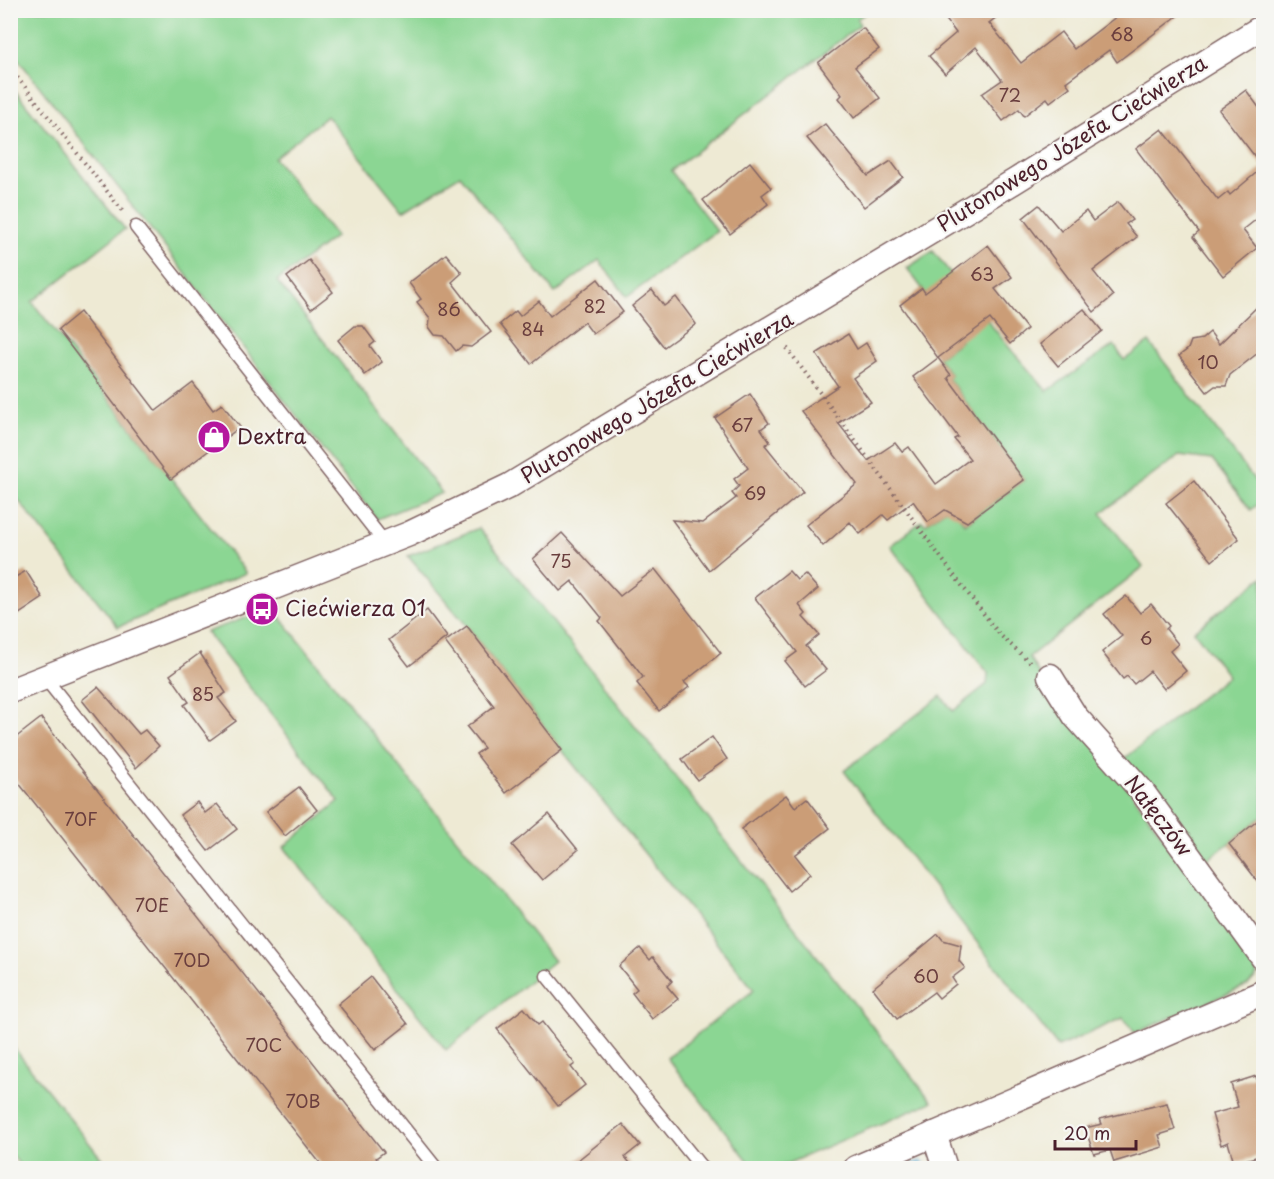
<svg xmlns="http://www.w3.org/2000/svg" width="1274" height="1179" viewBox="0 0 1274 1179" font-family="'Playpen Sans',sans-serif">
<rect width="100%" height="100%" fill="#f6f6f2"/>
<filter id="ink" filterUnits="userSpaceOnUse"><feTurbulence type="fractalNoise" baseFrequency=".0167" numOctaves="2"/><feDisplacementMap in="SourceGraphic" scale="12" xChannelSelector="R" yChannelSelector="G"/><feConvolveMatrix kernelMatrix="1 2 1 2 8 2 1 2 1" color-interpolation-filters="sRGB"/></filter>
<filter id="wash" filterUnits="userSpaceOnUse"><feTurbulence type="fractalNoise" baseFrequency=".008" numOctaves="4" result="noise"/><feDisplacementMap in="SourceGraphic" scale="24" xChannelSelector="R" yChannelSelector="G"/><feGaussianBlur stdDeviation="1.35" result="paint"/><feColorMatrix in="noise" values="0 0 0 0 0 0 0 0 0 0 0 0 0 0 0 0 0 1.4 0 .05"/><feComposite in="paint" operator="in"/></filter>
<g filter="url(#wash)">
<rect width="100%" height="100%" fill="#eeead4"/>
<g fill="#8bd693" stroke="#6a7a5f" stroke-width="1.5">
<path d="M11,10H869V11L857,19L860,25L671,171L717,231L627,297L599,260L555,293L460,175L403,211L327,116L274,158L336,236L277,281L442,493L377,519L11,50Z"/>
<path d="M10,84L125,229L32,302L246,573L118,627L11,491Z"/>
<path d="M933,251L1007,345L1047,391L1114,345L1124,360L1149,342L1263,491V500L1251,510L1212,460L1179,456L1101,513L1143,567L1029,657L1043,681L1115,770L1254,963L1257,975L1248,985L1135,1033L1123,1018L1058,1047L844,771L941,696L953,711L987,684L988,673L890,546L922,521L925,524L951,506L965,524L1024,480L948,378L951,375L938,358L961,341L907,268Z"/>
<path d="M479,528L932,1102L777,1168H754L667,1058L754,990L562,750L467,626L408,556Z"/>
<path d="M1263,577V816L1205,862L1124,759L1228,676L1194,631Z"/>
<path d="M273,608L554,961L446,1050L284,847L339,801L206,632Z"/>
<path d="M10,1044H11L109,1168H22L11,1154Z"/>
</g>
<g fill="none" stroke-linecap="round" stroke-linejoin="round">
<path stroke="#55a5cf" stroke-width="8" d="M910,1168L921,1164"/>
</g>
<g id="blocks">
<g fill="#cb9d77">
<path d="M939,10H1006L989,23L1021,63L1061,32L1074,49L1125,10H1185L1117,62L1109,50L1066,82L1070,87L1050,102L1047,98L1024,116L1019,109L1003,121L982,94L1002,80L976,47L945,74L929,56L956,33Z"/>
<path d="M863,28L879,49L855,67L880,98L854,118L839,98L842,95L818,63Z"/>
<path d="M1246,90L1263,113V167L1219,110Z"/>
<path d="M825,124L868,176L891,161L903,177L864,207L807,138Z"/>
<path d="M1162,129L1218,200L1228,192L1230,195L1263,167V214L1243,230L1257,248L1223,276L1193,237L1199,232L1136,149Z"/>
<path d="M750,162L771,188L762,195L768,204L730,234L703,200Z"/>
<path d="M1118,202L1132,220L1126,224L1137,237L1093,271L1113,296L1094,312L1023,218L1039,205L1061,231L1086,211L1093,221Z"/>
<path d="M988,245L1012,277L995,289L1027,329L1010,344L990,319L938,358L900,305L922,288L925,293Z"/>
<path d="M446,254L462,273L452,282L491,332L471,347L462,346L456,351L444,336L435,335L429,327L430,318L417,302L421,299L409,283Z"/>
<path d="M309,260L333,292L311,309L287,277Z"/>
<path d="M598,279L623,312L593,334L584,322L531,364L500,324L516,311L520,316L539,301L550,316Z"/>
<path d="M652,290L664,306L676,297L696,324L664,347L632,306Z"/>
<path d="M1263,301V349L1230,375L1226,386H1215L1207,392L1179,356L1188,349L1191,341L1202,339L1210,332L1219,344Z"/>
<path d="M1084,309L1102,331L1058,366L1040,344Z"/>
<path d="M80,312L156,411L193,383L213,410L222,404L240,427L171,479L58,330Z"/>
<path d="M355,326H363L375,342L370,346L382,362L365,375L338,340Z"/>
<path d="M848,334L857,349L866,343L877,361L853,378L871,402L838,423L868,461L895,443L902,452L909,447L936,484L970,459L954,439L958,437L913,377L938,358L951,375L948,378L1024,480L967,522L945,510L928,522L913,501L888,520L883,515L860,534L850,522L823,546L806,525L857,484L801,411L838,386L816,354Z"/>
<path d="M750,394L769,423L761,429L770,442L765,445L803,492L709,570L672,520L703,523L736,498L732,493L739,486L734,479L748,468L715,418Z"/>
<path d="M1194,481L1239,539L1212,561L1166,503Z"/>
<path d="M562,533L620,596L655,569L721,653L684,682L689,687L659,711L637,683L643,677L599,621L602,618L572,581L560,591L533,559Z"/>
<path d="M26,571L43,598L10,620V580Z"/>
<path d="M789,571L797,580L805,574L818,589L799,605L806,614L803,617L819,635L806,646L826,670L805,686L785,661L797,652L755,598Z"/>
<path d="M1126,596L1140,613L1151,604L1169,626L1166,629L1178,644L1170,651L1186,671L1164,689L1150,671L1134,684L1127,676L1123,679L1102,652L1122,636L1104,614Z"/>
<path d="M427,610L447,637L409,666L389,640Z"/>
<path d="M467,626L562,750L506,793L476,754L484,748L467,727L494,706L445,642Z"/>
<path d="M200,653L226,693L218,698L236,721L210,740L184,705L189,702L170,675Z"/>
<path d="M98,687L139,734L145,730L159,746L136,768L82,700Z"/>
<path d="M41,718L384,1152L376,1158L384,1168H324L10,772V742Z"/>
<path d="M712,737L727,759L697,780L682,759Z"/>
<path d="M299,787L317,810L285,836L266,812Z"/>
<path d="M786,795L795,807L807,798L830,828L795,855L810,874L789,891L741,829Z"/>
<path d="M197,802L205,813L217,804L237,829L208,851L180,815Z"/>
<path d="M549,814L578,850L542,880L512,845Z"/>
<path d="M1263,816V888L1229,844Z"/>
<path d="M938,934L943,940L961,945L959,961L965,968L952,978L956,984L939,998L934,992L897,1019L873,988Z"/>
<path d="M640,948L650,960L653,957L672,981L667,986L678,999L652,1019L632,993L637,989L619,966Z"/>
<path d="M371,977L408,1024L375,1050L338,1004Z"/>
<path d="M524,1008L538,1025L542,1022L575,1064L571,1067L585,1085L558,1106L497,1029Z"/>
<path d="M1256,1076L1263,1101V1155L1234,1163L1228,1142L1221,1145L1212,1114L1238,1107L1231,1084Z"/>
<path d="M1167,1103L1175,1130L1159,1135L1163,1147L1114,1162L1110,1150L1094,1154L1085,1128L1102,1124L1100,1119Z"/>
<path d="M623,1124L640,1145L625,1157L634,1168H568Z"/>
</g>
</g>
</g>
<g filter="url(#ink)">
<use href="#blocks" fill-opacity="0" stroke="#836666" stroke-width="1.5"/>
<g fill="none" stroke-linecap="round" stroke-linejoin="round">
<defs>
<g id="service">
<path d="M136,227L385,543"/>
<path d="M45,678L436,1168"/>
<path d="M547,976L702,1168"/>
</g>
<g id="minor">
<path d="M1050,676L1075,716L1141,790L1264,959"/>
<path d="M10,691L409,534L509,486L1015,181L1264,26"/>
<path d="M934,1134L945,1168"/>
<path d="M856,1168L1264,992"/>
</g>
</defs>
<use href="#service" stroke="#836666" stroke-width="15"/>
<use href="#minor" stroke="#836666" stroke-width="27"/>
<g stroke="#836666" stroke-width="4" stroke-dasharray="1.5 4.5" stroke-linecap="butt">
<path d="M10,68L125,214"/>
<path d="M787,348L956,578L1000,635L1030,662"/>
</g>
<use href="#service" stroke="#fff" stroke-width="12"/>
<use href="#minor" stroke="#fff" stroke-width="24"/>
</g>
</g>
<defs>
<symbol id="shop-disc" viewBox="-11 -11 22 22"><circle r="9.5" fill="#b5179e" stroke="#f6f6f2"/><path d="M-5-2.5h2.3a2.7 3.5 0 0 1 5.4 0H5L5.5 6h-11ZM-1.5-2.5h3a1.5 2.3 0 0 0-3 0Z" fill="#fff"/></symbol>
<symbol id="bus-disc" viewBox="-11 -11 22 22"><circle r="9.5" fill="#b5179e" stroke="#f6f6f2"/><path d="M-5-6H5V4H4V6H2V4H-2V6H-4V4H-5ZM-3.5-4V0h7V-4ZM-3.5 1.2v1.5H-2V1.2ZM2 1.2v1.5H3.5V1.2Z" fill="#fff"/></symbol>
</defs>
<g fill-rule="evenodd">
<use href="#shop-disc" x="195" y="418" width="38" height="38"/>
<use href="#bus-disc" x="243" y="590" width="38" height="38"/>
</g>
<g text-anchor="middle" stroke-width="4.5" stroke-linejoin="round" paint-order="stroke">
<g font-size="18" fill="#6a3e3e">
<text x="1122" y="41">68</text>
<text x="1010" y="102">72</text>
<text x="982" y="281">63</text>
<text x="595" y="313">82</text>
<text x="449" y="316">86</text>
<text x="533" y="336">84</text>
<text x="1208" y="369">10</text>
<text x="742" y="432">67</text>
<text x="755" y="500">69</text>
<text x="561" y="568">75</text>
<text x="1146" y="645">6</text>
<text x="203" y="701">85</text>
<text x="81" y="826">70F</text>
<text x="152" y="912">70E</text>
<text x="192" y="967">70D</text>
<text x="926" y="983">60</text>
<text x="264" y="1052">70C</text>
<text x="303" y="1108">70B</text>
</g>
<g font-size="21" fill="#4a1f2b" stroke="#f6f6f2">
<text transform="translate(1072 144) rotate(-32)" y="7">Plutonowego Józefa Ciećwierza</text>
<text transform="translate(657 398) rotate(-31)" y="7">Plutonowego Józefa Ciećwierza</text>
<text transform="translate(1158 816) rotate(52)" y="7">Nałęczów</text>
</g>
<g font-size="21" fill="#4a1f2b" stroke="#f6f6f2" text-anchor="start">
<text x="237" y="444">Dextra</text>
<text x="285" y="616">Ciećwierza 01</text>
</g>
</g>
<rect width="1274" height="1179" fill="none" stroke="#f6f6f2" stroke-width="36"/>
<path d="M1055 1140v9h81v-9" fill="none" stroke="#4a1f2b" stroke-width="3"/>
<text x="1064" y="1140" font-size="18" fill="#4a1f2b" stroke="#f6f6f2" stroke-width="4.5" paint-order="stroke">20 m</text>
</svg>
